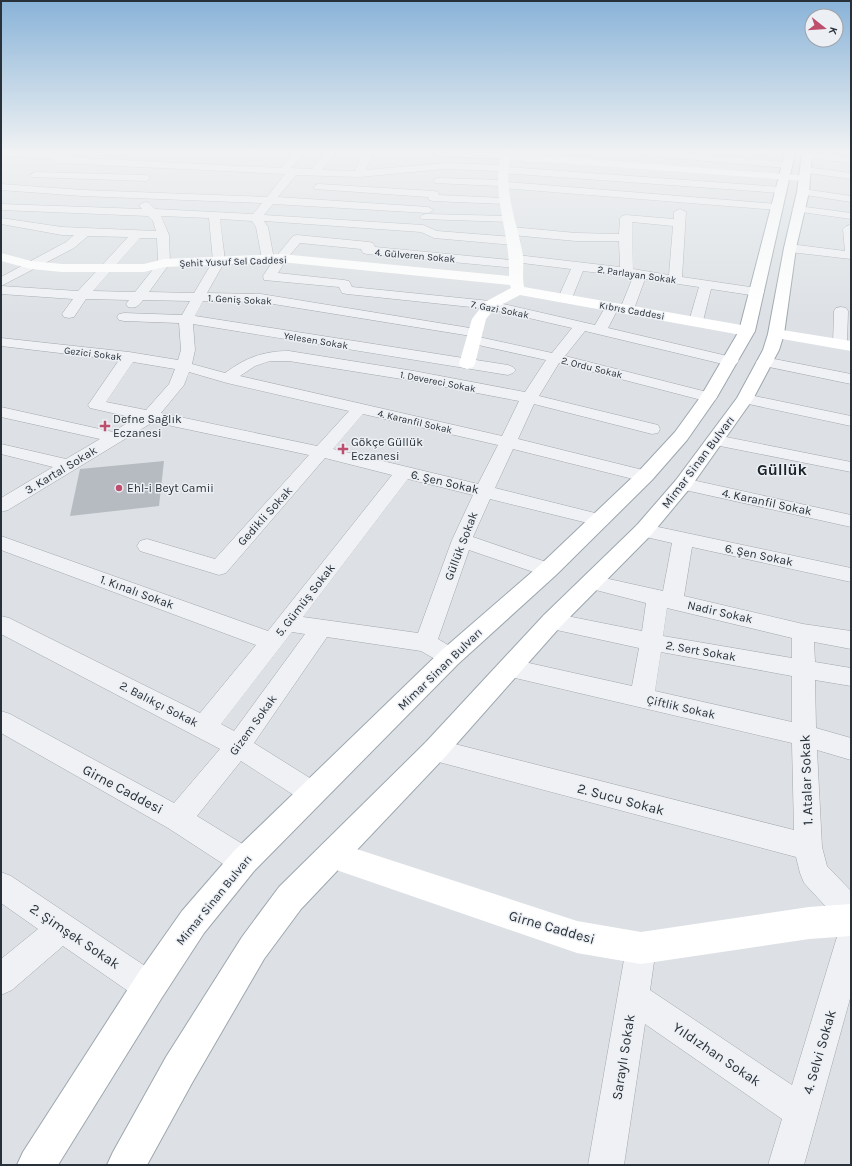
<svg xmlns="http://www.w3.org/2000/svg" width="852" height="1166" viewBox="0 0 852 1166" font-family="Karla,sans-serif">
<rect width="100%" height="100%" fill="#dde1e5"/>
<path fill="#b5bbc1" d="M164,461L159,506L70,516L80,469Z"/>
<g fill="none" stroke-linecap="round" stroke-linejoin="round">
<defs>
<g id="minor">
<path d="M1,153H66L68,155L66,157L281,168L293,153H303L291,168L312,169L325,153H335L322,170L355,171L363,153H373L366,170L444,163L502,165L507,167L781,187L786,190L781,193L502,173L498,171L444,169L359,177L296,175L278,197L428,207L434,210L428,213L273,204L264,215L423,225L437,231L514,237L518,238L520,241L518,244L514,245L434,238L421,232L264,221L268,227L274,259L293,236L297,235L369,242L373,243L375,247L511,260L513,256L517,255L620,267L619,241H576L512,235L508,233L506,231L508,229L512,227L576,233L619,234L620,218L622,216L626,215L674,219V212L680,209L686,212L682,277L757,288L762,289L764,292L762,295L757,296L711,289L703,321L701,324L696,325L691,324L689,321L699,287L645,279L634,309L632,312L627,313L622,312L620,309L633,277L583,271L572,298L570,301H560L558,298L571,269L522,263L520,267L516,268L367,254L363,253L361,249L300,243L286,260L278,273L344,280L349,281L352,287L490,301L595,325L607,304L612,303L617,304L619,307L608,328L736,358L739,361L736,364L731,366L585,331L565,356L715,394L717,397L715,400L709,402L559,363L539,396L658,425L660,429L658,433L652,434L534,404L518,439L651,472L654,476L651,480L645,482L513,449L495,488L607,516L610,520L607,524L600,526L490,499L473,537L555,565L558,570L555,575L548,577L469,550L438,639L458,651L461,657L458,663L450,666L442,663L421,651L327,637L254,743L321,785L325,793L321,801L312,805L303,801L241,761L197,816L254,851L258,861L254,871L244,875L234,871L168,828L1,733V711L10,714L174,803L220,749L1,634V616L9,618L200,713L256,645L1,550V536L268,631L392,475L325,458L226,573L219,575L140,551L137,546L140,541L147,539L215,559L309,455L153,422L8,510L1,512V498L53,467L1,454V444L66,459L100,439L1,417V407L113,432L135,418L90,408L88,405L119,360L1,346V338L129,352L178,360L181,350L179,323L124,321L119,320L117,317L119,314L124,313L182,315L190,301L143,300C138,306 136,309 128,307L126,304L129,300L86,299L74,317L69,318L64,317L62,314L73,299L1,294V286L78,291L128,237L88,236L74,248L1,286V277L66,242L74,235H62L1,224V218L62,227L156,231L153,221L148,216L1,210V204L142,209L139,205L145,202L149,203L155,209L253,214L262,203L82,196L1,190V184L82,190L267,197L285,174L56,163L51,160L53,158L1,157ZM161,216L209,218L213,261L194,293L149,292L170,263L169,235ZM220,219L252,221L256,227L262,259L264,262L268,263L273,261L263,276L264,280L339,287L342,293L347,294L490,309L572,328L552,353L479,337L483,333L481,330L476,329L261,294L207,293L225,261ZM632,222L673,226L669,275L633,269ZM140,238H157L158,263L135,292L93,291ZM203,301L261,302L471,336L467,340L469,343L546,360L525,392L414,371L289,351C263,351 245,358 225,373L192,364L195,350L193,324L508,375L513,373L516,370L513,367L508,365L195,316ZM270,361H289L414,381L519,401L502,436L240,376L255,366ZM133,362L175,369L169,384L146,410L106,402ZM189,372L227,383L349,411L317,446L161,413L184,385ZM363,414L498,445L478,484L333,449ZM408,479L473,495L452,540L418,633L303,617ZM292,632L305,634L234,731L221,724Z"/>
<path d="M553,153H563L558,161L555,162L550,159Z"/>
<path d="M644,153H680L787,162L792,165L787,168L649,156Z"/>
<path d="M807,153L851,157V163L804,158L802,156Z"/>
<path d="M805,167L851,173V179L801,172L800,170L801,168Z"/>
<path d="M35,172L146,175L151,178L146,181L31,177L30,175Z"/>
<path d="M439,178L503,180L508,182L777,204L783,207L777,210L503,188L498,186L435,183L434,181L435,179Z"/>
<path d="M319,184L434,191L438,192L439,195L504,198L509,201L504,204L433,201L429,200L428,197L315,189L314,187L315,185Z"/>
<path d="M803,189L851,196V202L799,194L798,192Z"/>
<path d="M798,206L851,213V219L794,211L792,209Z"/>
<path d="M426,214L509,216L513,217L515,219L513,221L509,222L422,219L420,217L422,215Z"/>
<path d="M849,225L851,226V259L790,252L786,251L784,248L786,245L790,244L845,251L843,229L845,227Z"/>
<path d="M841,307L846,308L848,311L847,344L845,347L840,348L835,347L833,344L834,311L836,308Z"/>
<path d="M764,357L851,374V384L759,365L756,362L759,359Z"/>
<path d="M745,394L851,416V426L739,402L737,399L739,396Z"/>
<path d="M716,435L851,462V472L710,444L707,440L710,436Z"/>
<path d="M683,478L851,515V527L676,488L674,484L676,480Z"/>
<path d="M644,524L851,568V582L692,547L684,596L803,624L851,631V649L814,642L815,662L851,668V686L815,680L816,728L851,738V760L817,750L822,847L827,866L851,891V995L804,1165H768L782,1119L645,1024L624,1165H588L626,948L630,937L641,933L652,937L656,948L650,990L792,1085L836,940L840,929L847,926L841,923L804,883L800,873L796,857L435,761L426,758L422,750L426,742L435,739L794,830L792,743L511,677L503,674L499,668L503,662L511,659L632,686L639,648L552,629L544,627L541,621L544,615L552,613L642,631L646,603L584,587L581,582L584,577L591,575L663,591L672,543L637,535L634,530L637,525ZM667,608L792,638V658L663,636ZM661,652L792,676V722L655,691Z"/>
<path d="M1,872L11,876L160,976L165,987L160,998L149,1003L138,998L63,946L12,990L1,995V959L38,929L1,903Z"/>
</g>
<path id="tertiary" d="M433,153H502L510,154L511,156L506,159L438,156Z"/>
<g id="primary">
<path d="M785,153H795L755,331L717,397L687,440L652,480L556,575L458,664L254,871L204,933L161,999L58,1165H17L23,1152L137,975L182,911L234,851L442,650L540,565L638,472L675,432L701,396L739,331Z"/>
<path d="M802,153H812L809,192L796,248L784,334L779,350L753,399L690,488L651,535L560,627L444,758L301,909L264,959L192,1083L147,1165H107L113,1152L166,1057L242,937L279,887L426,742L544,615L637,525L676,480L737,398L763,350L768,334L784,248L797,192Z"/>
</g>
</defs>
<use href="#minor" stroke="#a3a8ae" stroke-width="1"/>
<use href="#tertiary" stroke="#a3a8ae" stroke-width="2"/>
<use href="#primary" stroke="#9da7af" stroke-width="2"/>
<use href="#minor" fill="#eff1f4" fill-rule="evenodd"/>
<use href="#tertiary" fill="#eff1f4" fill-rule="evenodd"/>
<g fill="#fff" fill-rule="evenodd">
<path d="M506,153L808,176L809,178L804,181L510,159C503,193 518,224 523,256C524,266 522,277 524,287L747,326L752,328L755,331L752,334L747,336L520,295L495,308L486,319L475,364L473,367L467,369L461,367L459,364L472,319L485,302L511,288L510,285L281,262L164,267L144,272H62L31,269L1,261V253L31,261L62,264H144L164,259L281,254L509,276C511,235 491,197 501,156Z"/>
<path d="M776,329L851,341V351L771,337L768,334L771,331Z"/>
<path d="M332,841L577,921L641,932L809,907L851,904V936L809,939L641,964L577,953L322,865L317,855L322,845Z"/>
</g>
<use href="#primary" fill="#fff" fill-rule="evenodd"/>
</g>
<linearGradient id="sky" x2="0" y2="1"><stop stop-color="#89b3d8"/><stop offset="0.48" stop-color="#f0f2f3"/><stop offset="1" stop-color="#f0f2f3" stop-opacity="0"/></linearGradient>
<rect width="852" height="316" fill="url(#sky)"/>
<g fill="#bd4e6d" stroke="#eceff3" stroke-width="1.5">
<path d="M103 420h4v4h4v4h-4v4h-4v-4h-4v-4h4z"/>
<path d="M341 443h4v4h4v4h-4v4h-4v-4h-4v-4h4z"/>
<circle cx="119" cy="488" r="4"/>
</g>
<g text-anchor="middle" stroke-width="3" stroke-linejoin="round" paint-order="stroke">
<g font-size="10" fill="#283039" stroke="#eceff3">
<text transform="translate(415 255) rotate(5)" y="4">4. Gülveren Sokak</text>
<text transform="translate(233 261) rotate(-2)" y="4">Şehit Yusuf Sel Caddesi</text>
<text transform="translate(637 274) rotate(8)" y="4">2. Parlayan Sokak</text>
<text transform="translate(240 299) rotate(3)" y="4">1. Geniş Sokak</text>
<text transform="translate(500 309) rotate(11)" y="4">7. Gazi Sokak</text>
<text transform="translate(632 310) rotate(10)" y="4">Kıbrıs Caddesi</text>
<text transform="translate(316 340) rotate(9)" y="4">Yelesen Sokak</text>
<text transform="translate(93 353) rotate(7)" y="4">Gezici Sokak</text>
<text transform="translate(592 367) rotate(14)" y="4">2. Ordu Sokak</text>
<text transform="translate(438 381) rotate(11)" y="4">1. Devereci Sokak</text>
<text transform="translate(415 421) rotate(13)" y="4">4. Karanfil Sokak</text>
</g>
<g font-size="12" fill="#283039" stroke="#eceff3" text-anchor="start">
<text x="113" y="423">Defne Sağlık<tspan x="113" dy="14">Eczanesi</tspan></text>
<text x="351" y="446">Gökçe Güllük<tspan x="351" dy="14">Eczanesi</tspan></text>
<text x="127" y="492">Ehl-i Beyt Camii</text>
</g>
<g font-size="12" fill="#283039" stroke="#eceff3">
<text transform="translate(698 462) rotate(-53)" y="4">Mimar Sinan Bulvarı</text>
<text transform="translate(61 470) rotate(-31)" y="4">3. Kartal Sokak</text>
<text transform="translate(445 482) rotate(13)" y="4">6. Şen Sokak</text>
<text transform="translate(767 502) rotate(12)" y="4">4. Karanfil Sokak</text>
<text transform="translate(265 516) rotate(-48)" y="4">Gedikli Sokak</text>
<text transform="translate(461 546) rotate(-69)" y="4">Güllük Sokak</text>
<text transform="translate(759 555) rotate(12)" y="4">6. Şen Sokak</text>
<text transform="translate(137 592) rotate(20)" y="4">1. Kınalı Sokak</text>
<text transform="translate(305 600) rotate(-52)" y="4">5. Gümüş Sokak</text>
<text transform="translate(720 612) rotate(13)" y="4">Nadir Sokak</text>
<text transform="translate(701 651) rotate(10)" y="4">2. Sert Sokak</text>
<text transform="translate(440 669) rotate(-44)" y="4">Mimar Sinan Bulvarı</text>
<text transform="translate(159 704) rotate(27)" y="4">2. Balıkçı Sokak</text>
<text transform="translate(681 707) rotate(13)" y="4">Çiftlik Sokak</text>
<text transform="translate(253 725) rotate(-54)" y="4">Gizem Sokak</text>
<text transform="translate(214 900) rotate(-51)" y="4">Mimar Sinan Bulvarı</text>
</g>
<g font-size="14" fill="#283039" stroke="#eceff3">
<text transform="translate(806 780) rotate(-92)" y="5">1. Atalar Sokak</text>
<text transform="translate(123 789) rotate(28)" y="5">Girne Caddesi</text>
<text transform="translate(621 799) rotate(15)" y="5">2. Sucu Sokak</text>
<text transform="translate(552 927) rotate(16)" y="5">Girne Caddesi</text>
<text transform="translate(75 936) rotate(34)" y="5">2. Şimşek Sokak</text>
<text transform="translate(819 1052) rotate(-74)" y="5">4. Selvi Sokak</text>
<text transform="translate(717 1054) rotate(34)" y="5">Yıldızhan Sokak</text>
<text transform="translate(623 1057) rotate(-81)" y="5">Saraylı Sokak</text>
</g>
<g font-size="16" font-weight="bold" fill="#1a222a" stroke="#eceff3">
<text x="782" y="475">Güllük</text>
</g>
</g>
<rect width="852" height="1166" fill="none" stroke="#283039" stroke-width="4"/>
<g transform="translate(824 28) rotate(107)"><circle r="19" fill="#eceff3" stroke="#9ea3a9"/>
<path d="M0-3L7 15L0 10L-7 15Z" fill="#bd4e6d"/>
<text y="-6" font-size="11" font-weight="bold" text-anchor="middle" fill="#283039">K</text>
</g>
</svg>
